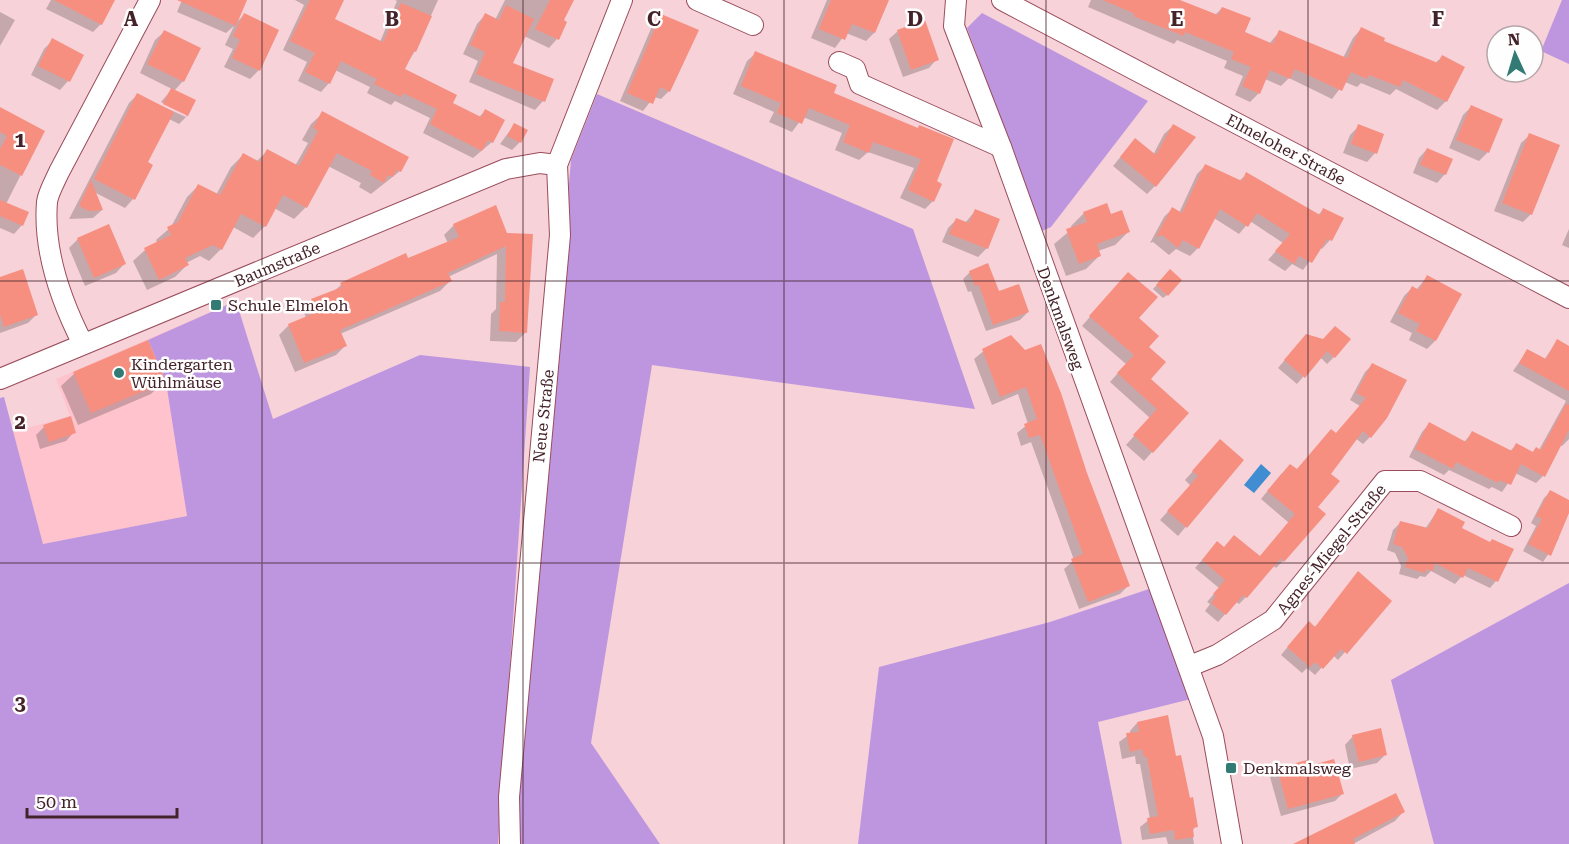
<svg xmlns="http://www.w3.org/2000/svg" width="1569" height="844" viewBox="0 0 1569 844" font-family="'Roboto Serif',serif">
<rect width="100%" height="100%" fill="#f7d2d8"/>
<path fill="#fec3cc" d="M236,301L268,564L187,516L43,544L13,432L70,416L56,379Z"/>
<g fill="#be96e0">
<path d="M1562,0H1569V64L1541,51Z"/>
<path d="M982,13L1148,101L1051,227L1042,231L967,28Z"/>
<path d="M597,94L913,229L975,409L652,365L591,743L660,844H518L516,804L571,160Z"/>
<path d="M236,301L273,419L420,355L530,367L498,844H0V398L4,397L43,544L187,516L166,382L148,340Z"/>
<path d="M1569,583V844H1434L1391,680Z"/>
<path d="M1149,589L1191,699L1098,722L1122,844H858L879,667L1050,622Z"/>
</g>
<path fill="#408dd2" d="M1261,464L1271,473L1254,493L1244,485Z"/>
<g fill="#0003">
<path d="M51,0H113L101,24L93,32L46,9Z"/>
<path d="M182,0H240L236,23L244,15L277,31L258,71L250,79L224,67L233,49L225,45L234,26L226,33L177,12Z"/>
<path d="M295,0H343L333,19L380,42L397,1L395,0H438L415,51L403,70L451,104L479,117L485,111L492,142L473,158L423,133L430,118L395,101L391,105L367,93L370,87L335,70L329,83L321,92L298,81L307,62L283,50L304,5Z"/>
<path d="M505,0H572L562,21L565,23L557,39L549,48L524,36L511,64L552,80L543,101L535,110L469,82L478,61L463,54L477,24L485,15L495,20Z"/>
<path d="M827,0H880L874,33L866,41L846,33L835,48L811,38Z"/>
<path d="M1091,0H1176L1215,15L1222,8L1243,33L1269,44L1280,31L1343,58L1353,38L1361,29L1382,41L1435,63L1442,57L1463,67L1446,101L1437,110L1396,89L1390,95L1361,83L1357,87L1345,82L1332,99L1289,78L1281,86L1265,79L1259,93L1250,102L1235,95L1243,76L1224,68L1227,61L1177,40L1174,44L1088,7Z"/>
<path d="M0,12L15,20L0,46Z"/>
<path d="M661,16L669,91L661,99L654,97L643,111L620,101L653,24Z"/>
<path d="M898,31L937,59L929,68L903,77L889,39Z"/>
<path d="M164,32L183,81L174,91L187,116L186,117V114L161,102L172,89L140,73L155,40Z"/>
<path d="M53,40L82,55L68,81L60,90L31,75L44,49Z"/>
<path d="M756,53L832,94L917,129L919,127L935,182L933,201L925,209L900,198L914,168L868,152L859,160L835,150L842,133L803,117L792,132L769,122L774,112L733,94L747,61Z"/>
<path d="M137,95L186,117L179,124L169,119L146,162L133,199L125,208L94,192L102,210L93,218L69,219L129,103Z"/>
<path d="M1471,107L1501,120L1487,153L1479,161L1449,148L1463,115Z"/>
<path d="M0,109L43,131L6,204L22,225L14,234L0,228Z"/>
<path d="M323,113L400,171L371,194L359,187L361,183L328,166L306,207L294,219L274,208L265,226L253,238L233,227L221,249L209,261L200,256L186,263L187,265L175,277L147,290L133,261L145,250L158,244L156,240L171,227L187,197L199,185L216,195L231,167L243,155L256,162L267,151L295,166L308,143L302,140L311,124Z"/>
<path d="M514,125L520,142L512,150L500,144Z"/>
<path d="M1173,126L1155,186L1147,194L1113,166L1127,149L1153,155L1164,134Z"/>
<path d="M1359,126L1375,153L1367,162L1343,153L1350,135Z"/>
<path d="M1530,135L1531,214L1523,222L1494,211L1521,143Z"/>
<path d="M1427,149L1445,174L1437,183L1413,173L1419,158Z"/>
<path d="M1205,166L1239,181L1247,174L1318,215L1324,209L1342,219L1330,240L1322,249L1320,247L1303,270L1292,264L1285,271L1268,260L1283,243L1250,221L1239,234L1214,218L1198,248L1190,256L1176,249L1169,255L1153,242L1150,243L1164,217L1172,209L1179,213L1197,174Z"/>
<path d="M975,211L987,248L978,257L942,242L948,228L956,220L965,223Z"/>
<path d="M1084,213L1110,216L1128,232L1115,245L1098,251L1099,256L1086,269L1066,276L1054,244L1072,229L1071,226Z"/>
<path d="M454,225L506,235L525,333L516,342L490,341L491,314L496,309L497,254L448,277L450,281L440,291L340,334L345,346L336,355L295,372L279,335L289,325L306,318L303,310L312,300L334,291L341,285L448,243L444,235Z"/>
<path d="M1569,229V248L1562,245Z"/>
<path d="M78,239L124,264L116,273L85,286L69,248Z"/>
<path d="M970,272L998,293L1028,312L1020,320L986,331L971,291L968,292L963,279Z"/>
<path d="M1166,275L1167,295L1163,298L1153,289Z"/>
<path d="M1427,277L1435,341L1427,349L1409,340L1412,333L1390,322L1404,296L1412,288L1416,290Z"/>
<path d="M0,279L37,314L28,323L0,333Z"/>
<path d="M1120,282L1147,347L1149,379L1187,413L1144,461L1126,445L1150,418L1110,382L1126,364L1082,326Z"/>
<path d="M1011,336L1085,473L1128,586L1120,594L1079,609L1064,569L1074,560L1031,442L1021,446L1017,433L1028,424L1018,394L992,405L974,359L992,344Z"/>
<path d="M1323,341L1334,357L1327,364L1320,357L1297,384L1278,368L1300,342Z"/>
<path d="M1557,341L1569,348V439L1562,446L1560,445L1543,476L1536,483L1515,473L1502,492L1492,487L1489,489L1449,470L1444,475L1409,457L1422,432L1429,424L1464,442L1472,433L1510,451L1517,444L1532,453L1536,448L1539,450L1566,401L1513,371L1527,351L1544,360Z"/>
<path d="M1372,365L1370,437L1363,444L1355,438L1329,474L1316,507L1283,561L1276,568L1273,565L1246,597L1239,604L1236,602L1218,622L1205,611L1210,604L1207,602L1219,588L1195,568L1210,551L1223,549L1259,558L1289,523L1261,499L1282,473L1296,470L1335,435L1360,406L1350,400L1365,372Z"/>
<path d="M74,374L164,381L151,394L78,425L61,386Z"/>
<path d="M44,427L74,432L66,441L40,449L36,435Z"/>
<path d="M1212,450L1242,460L1178,536L1160,520L1191,486L1185,480Z"/>
<path d="M1550,492L1569,501V510L1555,536L1559,538L1543,562L1523,551L1536,526L1531,523L1544,498Z"/>
<path d="M1438,510L1460,528L1490,543L1512,550L1496,581L1490,588L1463,575L1455,584L1431,571L1425,577L1420,576L1417,579L1399,574L1401,566L1395,553L1387,550L1393,530L1400,523L1425,529Z"/>
<path d="M1389,601L1338,660L1333,655L1315,675L1307,668L1302,673L1281,655L1301,631Z"/>
<path d="M1137,723L1175,758L1196,826L1192,831L1194,844H1168L1166,837L1142,840L1140,827L1150,819L1140,764H1136L1135,756L1122,759L1119,742L1130,734V731Z"/>
<path d="M1353,736L1386,754L1377,763L1350,769L1345,745Z"/>
<path d="M1308,768L1342,794L1335,801L1281,816L1270,777L1278,770Z"/>
<path d="M1403,812L1395,821L1353,844H1296Z"/>
</g>
<g fill="#f78f81">
<path d="M54,0H115L102,25Z"/>
<path d="M177,0H247L236,26Z"/>
<path d="M310,0H344L335,19L383,42L401,3L432,16L416,52L414,51L405,69L457,95L453,103L481,117L485,109L505,120L493,143L488,140L482,151L439,129L430,124L437,109L403,93L401,97L374,84L377,79L341,61L330,84L305,72L315,53L290,41Z"/>
<path d="M550,0H574L564,20L567,22L559,40L535,29Z"/>
<path d="M831,0H889L875,33L852,24L845,40L819,29Z"/>
<path d="M1103,0H1180L1218,15L1222,7L1251,18L1245,32L1273,44L1279,30L1347,58L1361,27L1385,38L1384,41L1438,63L1442,55L1465,67L1447,102L1403,80L1400,87L1369,75L1367,79L1351,72L1342,91L1295,69L1290,79L1270,70L1260,94L1242,86L1251,67L1231,59L1234,52L1185,32L1184,36L1133,16L1135,14Z"/>
<path d="M506,5L534,19L513,63L554,79L545,102L476,74L485,52L470,45L485,13L499,20Z"/>
<path d="M244,13L279,30L260,71L232,58L240,40L233,36Z"/>
<path d="M661,14L699,30L670,92L660,87L653,104L627,93Z"/>
<path d="M925,20L939,60L911,70L897,30Z"/>
<path d="M164,30L201,48L184,82L147,64Z"/>
<path d="M52,38L84,55L70,82L38,66Z"/>
<path d="M755,51L837,85L834,93L918,128L919,125L954,139L937,181L942,184L934,202L908,190L921,159L873,142L869,153L843,142L850,125L809,108L802,124L777,113L781,103L741,86Z"/>
<path d="M171,88L196,100L188,116L163,104Z"/>
<path d="M137,93L174,112L148,162L153,165L135,200L94,179Z"/>
<path d="M1471,105L1503,119L1489,153L1456,140Z"/>
<path d="M0,107L45,131L22,176L0,165V149L7,136L0,132Z"/>
<path d="M322,111L409,157L401,172L397,170L393,177L388,175L384,183L370,175L372,171L337,153L307,208L283,195L266,227L241,214L222,250L213,245L185,258L189,265L159,280L144,248L171,235L167,227L178,222L198,184L220,195L243,153L260,162L267,149L299,166L318,131L313,128Z"/>
<path d="M514,123L528,130L521,143L507,136Z"/>
<path d="M1173,124L1196,137L1156,187L1120,157L1135,138L1156,155Z"/>
<path d="M1358,124L1384,134L1377,154L1351,144Z"/>
<path d="M1529,133L1560,145L1532,215L1502,203Z"/>
<path d="M1427,148L1453,159L1446,175L1420,165Z"/>
<path d="M1205,164L1242,181L1246,172L1320,215L1323,208L1344,218L1332,241L1327,239L1312,263L1299,256L1294,264L1275,251L1290,234L1257,213L1248,227L1220,209L1199,249L1183,240L1178,248L1162,235L1156,237L1172,207L1182,213Z"/>
<path d="M91,180L103,210L89,211L79,206Z"/>
<path d="M0,200L29,212L23,226L0,216Z"/>
<path d="M1107,203L1111,214L1122,210L1130,232L1097,244L1101,256L1079,264L1066,229L1087,222L1083,212Z"/>
<path d="M496,205L507,233L533,234L527,333L499,331L500,302H505L506,246L448,273L452,281L340,330L347,346L304,363L288,324L317,312L311,299L342,287L340,283L406,253L408,258L459,237L453,224Z"/>
<path d="M975,209L1000,219L988,249L949,234L956,218L969,223Z"/>
<path d="M109,224L126,264L94,278L77,238Z"/>
<path d="M988,263L999,291L1019,284L1029,312L993,325L979,285L975,286L969,271Z"/>
<path d="M23,269L38,315L4,327L0,314V277Z"/>
<path d="M1170,269L1182,280L1168,296L1156,285Z"/>
<path d="M1128,272L1158,297L1139,318L1159,336L1149,347L1166,362L1151,379L1189,413L1153,453L1133,435L1157,409L1117,373L1134,355L1089,316Z"/>
<path d="M1427,275L1462,294L1436,341L1416,331L1420,324L1398,313L1412,286L1419,290Z"/>
<path d="M1335,326L1351,339L1335,358L1327,351L1305,378L1284,360L1306,334L1323,339Z"/>
<path d="M1011,335L1025,350L1041,344L1061,393L1087,473L1130,586L1088,602L1071,559L1083,554L1040,435L1029,438L1024,424L1037,419L1026,387L1000,397L982,349Z"/>
<path d="M1557,339L1569,346V391L1519,363L1527,349L1546,359Z"/>
<path d="M148,340L166,382L91,413L73,372Z"/>
<path d="M1372,363L1407,380L1387,418L1371,438L1363,431L1331,474L1340,481L1318,507L1326,514L1284,562L1281,558L1247,598L1243,595L1226,615L1211,603L1216,596L1213,594L1225,580L1202,560L1217,541L1224,547L1234,535L1260,556L1295,514L1267,491L1290,464L1297,469L1331,429L1336,433L1366,398L1356,393Z"/>
<path d="M1566,404L1569,405V430L1545,477L1521,464L1511,485L1499,480L1498,483L1456,462L1453,469L1415,449L1429,422L1466,442L1472,431L1512,451L1516,443L1533,452L1536,447L1541,450Z"/>
<path d="M71,416L76,433L49,442L43,425Z"/>
<path d="M1220,439L1244,460L1187,528L1167,511L1198,476L1192,471Z"/>
<path d="M1550,490L1569,500V513L1551,556L1528,544L1542,519L1536,516Z"/>
<path d="M1438,508L1465,522L1462,528L1490,542L1492,539L1514,549L1498,582L1468,568L1463,578L1435,563L1433,571L1426,569L1425,573L1405,567L1408,558L1402,547L1393,544L1400,521L1428,528Z"/>
<path d="M1358,571L1392,601L1347,654L1341,649L1323,669L1315,662L1310,667L1287,647L1309,621L1315,627Z"/>
<path d="M1168,715L1176,756L1181,755L1190,798L1193,797L1198,827L1193,828L1194,837L1175,840L1174,830L1150,834L1147,818L1158,816L1147,757H1144L1142,749L1130,752L1126,733L1139,732L1137,722Z"/>
<path d="M1381,728L1387,755L1359,762L1352,735Z"/>
<path d="M1334,759L1344,794L1288,809L1277,768L1307,760L1309,766Z"/>
<path d="M1396,793L1405,812L1353,839L1355,844H1293Z"/>
</g>
<g fill="none" stroke-linecap="round" stroke-linejoin="round">
<defs>
<g id="minor">
<path d="M697,0L753,25"/>
<path d="M956,0L954,26L1001,147L1213,736L1232,844"/>
<path d="M1002,0L1569,298"/>
<path d="M839,62L855,69L860,84L1001,147"/>
<path d="M83,344C61,301 43,251 47,202C48,193 55,181 59,172L150,0"/>
<path d="M0,379L506,169L540,163L557,165"/>
<path d="M1190,666L1217,655L1273,620L1385,481H1420L1511,526"/>
<path d="M510,844L509,797L560,235L557,165L622,0"/>
</g>
</defs>
<use href="#minor" stroke="#994c5c" stroke-width="22"/>
<use href="#minor" stroke="#fff" stroke-width="20"/>
</g>
<path fill="none" stroke="#442229" stroke-width="1.5" stroke-opacity="0.55" d="M262,0V844M523,0V844M784,0V844M1046,0V844M1308,0V844M0,281H1569M0,563H1569"/>
<g fill="#327a74" stroke="#fefefe" stroke-width="2">
<rect x="210" y="299" width="12" height="12" rx="3"/>
<circle cx="119" cy="373" r="6"/>
<rect x="1225" y="762" width="12" height="12" rx="3"/>
</g>
<g text-anchor="middle" stroke-width="5" stroke-linejoin="round" paint-order="stroke">
<g font-size="16" fill="#442229" stroke="#fefefe">
<text transform="translate(1286 149) rotate(28)" y="6">Elmeloher Straße</text>
<text transform="translate(277 264) rotate(-23)" y="6">Baumstraße</text>
<text transform="translate(1061 318) rotate(70)" y="6">Denkmalsweg</text>
<text transform="translate(543 416) rotate(-84)" y="6">Neue Straße</text>
<text transform="translate(1331 549) rotate(-51)" y="6">Agnes-Miegel-Straße</text>
</g>
<g font-size="16" fill="#442229" stroke="#fefefe" text-anchor="start">
<text x="228" y="311">Schule Elmeloh</text>
<text x="131" y="370">Kindergarten<tspan x="131" dy="18">Wühlmäuse</tspan></text>
<text x="1243" y="774">Denkmalsweg</text>
</g>
</g>
<g font-size="20" text-anchor="middle" font-weight="bold" fill="#442229" stroke="#fefefe" stroke-width="5" stroke-linejoin="round" paint-order="stroke">
<text x="131" y="26">A</text>
<text x="392" y="26">B</text>
<text x="654" y="26">C</text>
<text x="915" y="26">D</text>
<text x="1177" y="26">E</text>
<text x="1438" y="26">F</text>
<text x="20" y="147">1</text>
<text x="20" y="429">2</text>
<text x="20" y="710">3</text>
</g>
<g transform="translate(1515 54) rotate(356)"><circle r="28" fill="#fefefe" stroke="#b4a6a9" stroke-width="1.5"/>
<path d="M0-4.5L10 22L0 15L-10 22Z" fill="#327a74"/>
<text y="-9" font-size="16" font-weight="bold" text-anchor="middle" fill="#442229">N</text>
</g>
<path d="M27 808v9h150v-9" fill="none" stroke="#442229" stroke-width="3"/>
<text x="36" y="808" font-size="18" fill="#442229" stroke="#fefefe" stroke-width="4.5" paint-order="stroke">50 m</text>
</svg>
